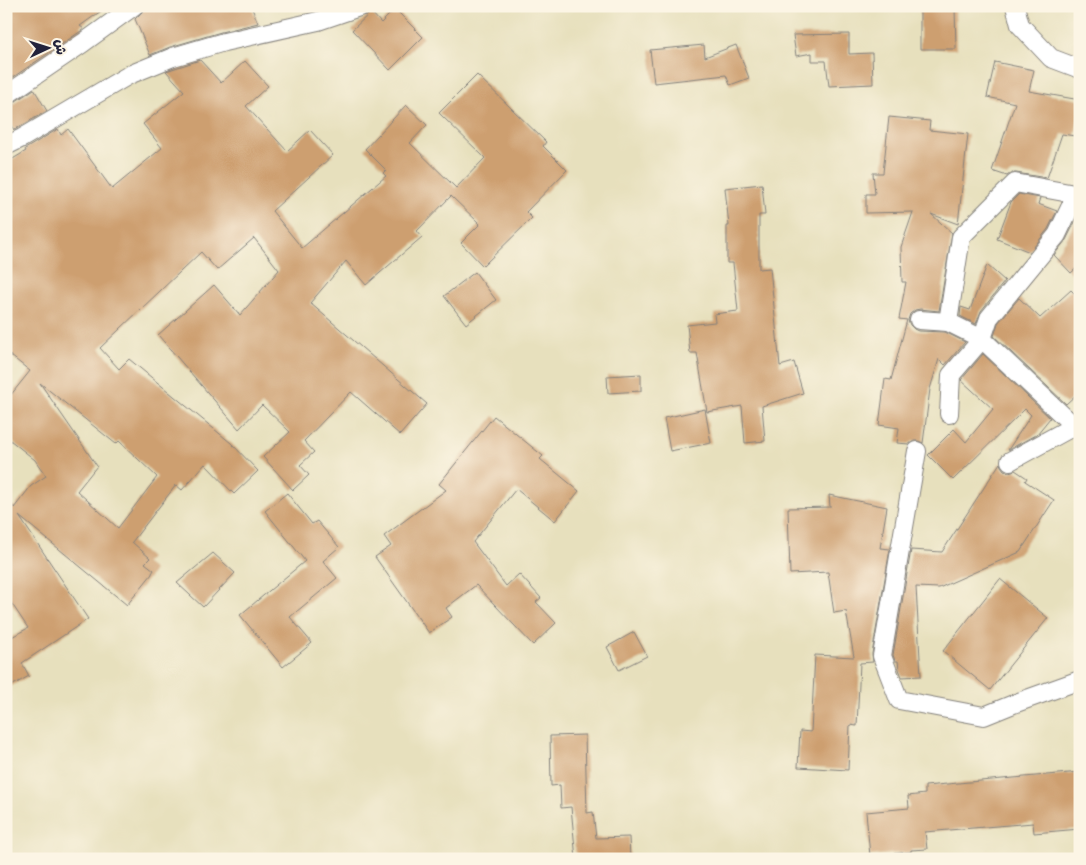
<svg xmlns="http://www.w3.org/2000/svg" width="1086" height="865" viewBox="0 0 1086 865" font-family="Mynerve,'Playpen Sans Arabic',sans-serif">
<rect width="100%" height="100%" fill="#fcf5e5"/>
<filter id="ink" filterUnits="userSpaceOnUse"><feTurbulence type="fractalNoise" baseFrequency=".02" numOctaves="2"/><feDisplacementMap in="SourceGraphic" scale="10" xChannelSelector="R" yChannelSelector="G"/><feConvolveMatrix kernelMatrix="1 2 1 2 8 2 1 2 1" color-interpolation-filters="sRGB"/></filter>
<filter id="wash" filterUnits="userSpaceOnUse"><feTurbulence type="fractalNoise" baseFrequency=".0096" numOctaves="4" result="noise"/><feDisplacementMap in="SourceGraphic" scale="20" xChannelSelector="R" yChannelSelector="G"/><feGaussianBlur stdDeviation="1.12" result="paint"/><feColorMatrix in="noise" values="0 0 0 0 0 0 0 0 0 0 0 0 0 0 0 0 0 1.4 0 .05"/><feComposite in="paint" operator="in"/></filter>
<g filter="url(#wash)">
<rect width="100%" height="100%" fill="#e7e0bd"/>
<g id="blocks">
<g fill="#cd9f70" fill-rule="evenodd">
<path d="M6,6H108L80,26L84,29L6,82Z"/>
<path d="M144,6H251L258,23L221,32L170,47L150,55L135,19L143,11Z"/>
<path d="M920,7H955L956,49H920Z"/>
<path d="M395,9L423,37L390,70L352,30L371,12L381,23Z"/>
<path d="M849,34V54L872,53L873,84L829,86L826,61H812V53L796,56L793,35Z"/>
<path d="M704,45L705,57L736,45L749,78L730,85L726,75L654,83L650,50Z"/>
<path d="M200,60L221,83L245,61L268,86L246,106L287,151L310,130L333,155L272,211L302,248L386,176L383,173L386,170L365,149L406,105L427,125L410,143L456,188L485,158L439,113L477,75L546,142L543,146L567,170L526,212L532,218L483,266L461,243L480,224L451,196L417,231L422,237L366,285L346,261L310,303L427,404L400,435L351,392L304,441L314,452L300,465L309,475L293,490L263,457L290,432L262,405L239,429L158,335L214,285L240,315L279,270L254,238L217,270L201,252L100,348L119,369L129,359L231,443L258,471L234,494L205,464L182,490L176,485L132,542L150,558L145,563L154,570L152,573V574L127,605L19,516L88,619L22,663L29,676L6,689V635L8,639L28,628L6,595V496L14,508L31,486L46,476L35,460L10,440L6,435V401L30,371L6,352V163L26,151L25,149L58,129L61,135L68,129L112,189L162,148L143,124L184,91L166,71ZM40,383L116,444L119,441L157,477L118,528L77,491L97,466Z"/>
<path d="M995,62L1034,70L1029,91L1080,100V109L1075,136L1062,134L1047,178L1016,173H1011L1007,176L992,171L1015,103L987,97Z"/>
<path d="M34,89L47,111L14,130L6,118V109L12,107L16,101Z"/>
<path d="M889,117L930,121L929,130L968,134L958,224L931,214L952,233L939,311L920,309L915,310L910,314L908,320L910,325L914,329L918,331L945,332L965,342L945,365L939,359L930,389L923,443L918,441H914L909,444L897,443L899,428L879,425L885,379L891,380L907,320L899,319L906,282H902L901,247L913,212L866,213V194H875L873,173H883Z"/>
<path d="M762,184L765,215H759V269L770,268L780,366L794,362L803,393L762,406L765,441L745,443L742,406L707,412L697,353H690L687,325L715,322L714,314L738,311L733,263H727V226H729L725,188Z"/>
<path d="M1019,194L1040,198L1038,204L1057,211L1048,229L1030,252L997,239L1011,202Z"/>
<path d="M1077,218L1080,220V265L1071,273L1054,255L1066,240Z"/>
<path d="M987,265L1005,281L981,311L976,324L960,316L961,307L970,310Z"/>
<path d="M475,272L496,300L466,324L444,296Z"/>
<path d="M1071,290L1080,299V391L1066,404L994,336L998,323L1019,298L1040,318Z"/>
<path d="M983,354L1050,418L1037,434L1008,450L1031,415L1025,409L953,480L928,455L954,429L966,442L993,409L961,380Z"/>
<path d="M641,374V391L608,393L607,376Z"/>
<path d="M705,409L711,443L670,451L664,418Z"/>
<path d="M494,416L543,456L540,459L579,491L555,521L516,489L473,542L506,586L519,574L541,598L536,602L556,623L533,645L476,585L446,608L452,617L429,633L375,557L391,546L384,536L446,490L439,484Z"/>
<path d="M1000,463L1001,466L1004,470L1009,472L1015,470L1027,478L1025,481L1054,500L1020,552L939,588L916,587L921,676L902,677L899,669L898,661H895L893,655L911,550L942,552Z"/>
<path d="M287,493L312,524L317,521L339,547L323,561L337,578L290,617L312,643L283,667L240,615L305,561L265,511Z"/>
<path d="M829,495L887,507L880,548L890,549L872,654L873,662L860,663L857,726L850,725L848,770L798,767L800,731L811,732L815,655L854,657L846,611L834,613L828,572L790,574L788,508L830,507Z"/>
<path d="M213,553L235,573L203,607L177,583Z"/>
<path d="M1000,579L1048,618L990,690L943,651Z"/>
<path d="M634,632L647,656L619,670L607,647Z"/>
<path d="M585,735L587,813L593,812L596,838L629,837L630,859H576L571,807L561,808L560,785L551,786L550,736Z"/>
<path d="M1080,772V829L1034,833L1033,823L925,832L927,849L911,850V852L870,856L866,812L909,808L908,796L925,794V786Z"/>
</g>
</g>
</g>
<g filter="url(#ink)">
<use href="#blocks" fill-opacity="0" stroke="#84817c" stroke-width="1"/>
<g fill="none" stroke-linecap="round" stroke-linejoin="round">
<defs>
<g id="street">
<path d="M1015,6L1020,25L1051,58L1080,69"/>
<path d="M6,98L8,94L83,43L134,6"/>
<path d="M6,146L22,138L129,75L173,57L224,42L318,21L362,6"/>
<path d="M919,320L948,322L982,339L1074,426"/>
<path d="M948,322L961,237L1015,183L1080,195"/>
<path d="M949,414L951,375L982,339L989,318L1057,235L1076,195"/>
<path d="M917,451L882,656L899,700L984,716L1016,703L1080,680"/>
<path d="M1010,461L1074,426L1080,420"/>
</g>
</defs>
<use href="#street" stroke="#84817c" stroke-width="20"/>
<use href="#street" stroke="#fff" stroke-width="18"/>
</g>
</g>
<rect width="1086" height="865" fill="none" stroke="#fcf5e5" stroke-width="25"/>
<g transform="translate(48 48) rotate(86)" stroke="#fcf5e5" stroke-width="4" paint-order="stroke">
<path d="M0-4L9 19L0 12L-9 19Z" fill="#22223b"/>
<text y="-8" font-size="14" font-weight="bold" text-anchor="middle" fill="#22223b">ش</text>
</g>
</svg>
